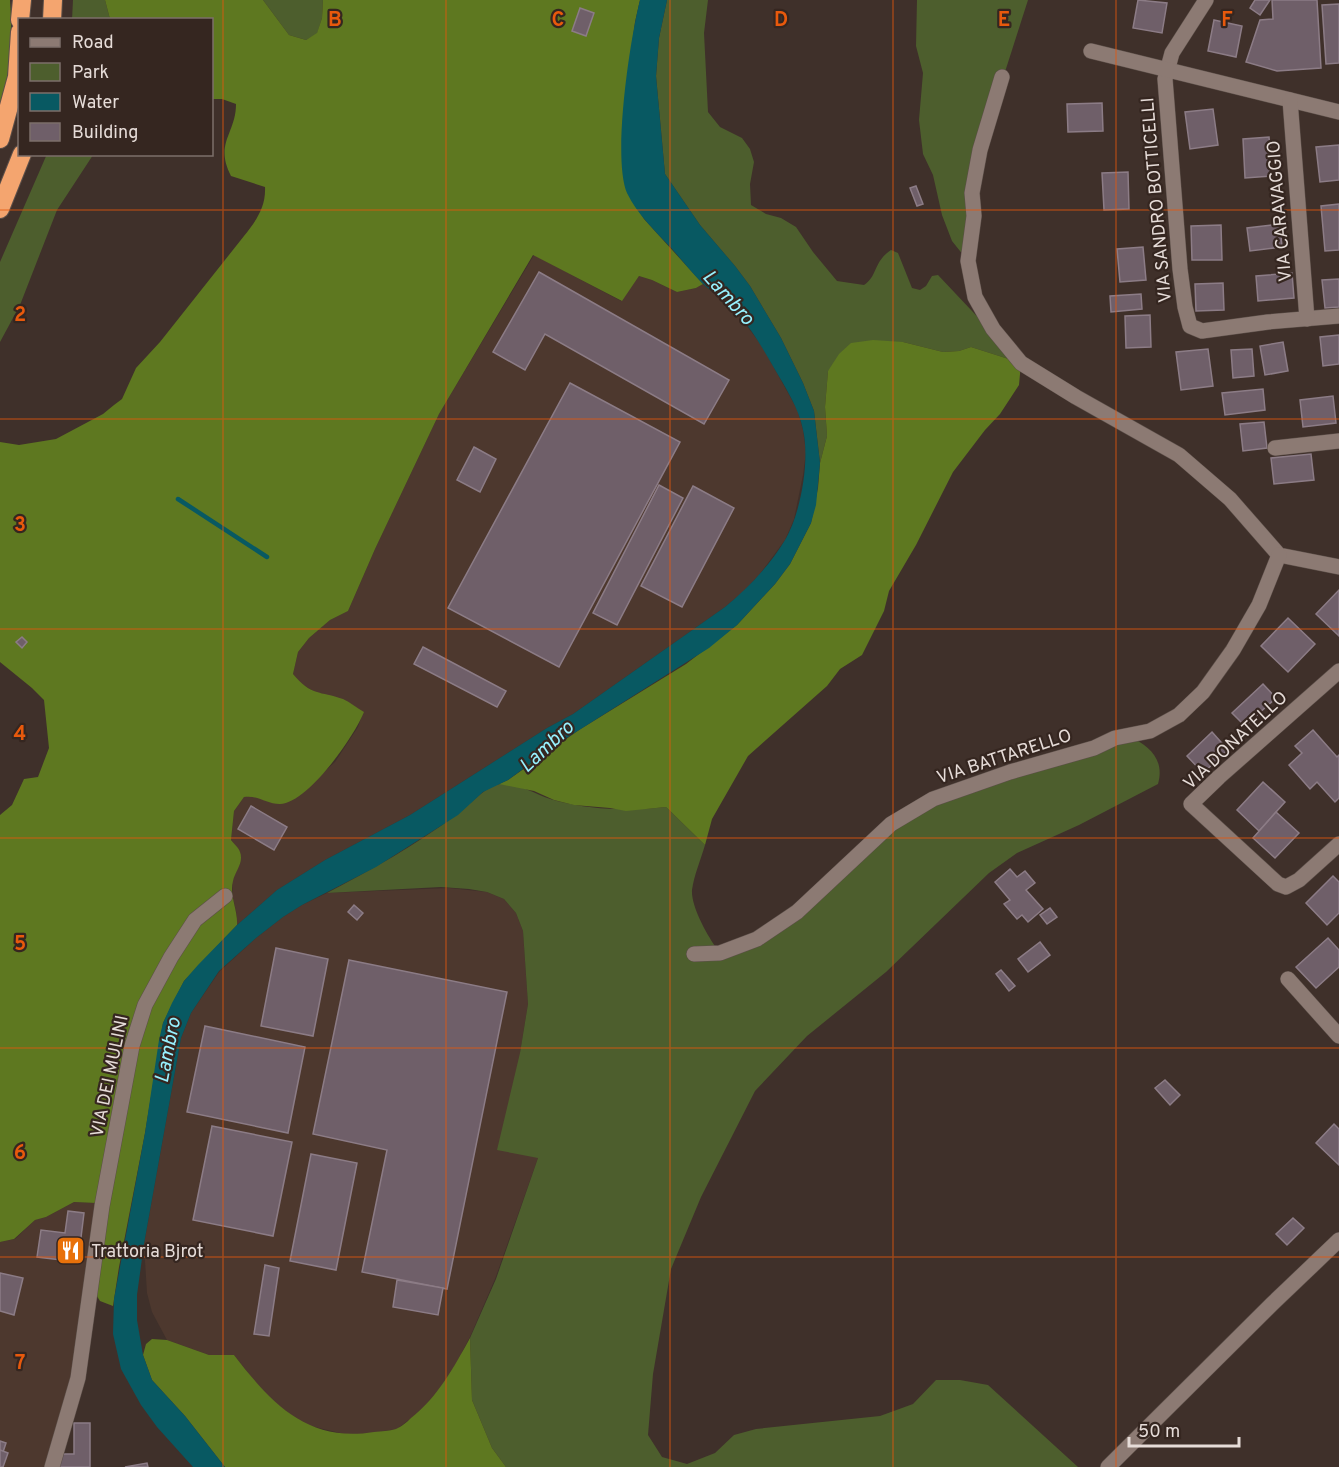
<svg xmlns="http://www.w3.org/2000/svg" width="1339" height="1467" viewBox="0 0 1339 1467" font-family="Overpass,sans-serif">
<rect width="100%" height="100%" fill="#3f302a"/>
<g fill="#4d382e">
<path d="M534,255L621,301L639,276L652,280L677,292L696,288L703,284L737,313L762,346L798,411L803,430L806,452L803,475L794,519L785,540L759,575L743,592L725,607L573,714L547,728L410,815L325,860L277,890L237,925V916L233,898L232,881L240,863V852L231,840L234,811L244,797L255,795L269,802L297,797L335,762L358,727L363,712L344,700L318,694L300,683L293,674L298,652L309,638L330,620L348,611L375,549L439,414Z"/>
<path d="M449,888L487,892L504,899L516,913L523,931L528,1004L520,1053L538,1158L495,1279L470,1337L449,1377L423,1409L397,1429L353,1436L306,1425L278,1406L255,1382L234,1355H209L167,1340L152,1312L147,1293L144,1244L181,1038L191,1013L219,972L256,938L283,917L302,905L327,893Z"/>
<path d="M74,1202L96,1203L90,1290L52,1467H0V1242L15,1239L35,1220L46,1217Z"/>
</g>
<g fill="#4d5e2d">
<path d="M73,0H105L110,19L72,20Z"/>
<path d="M263,0H323L322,18L317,34L306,40L289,35Z"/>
<path d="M667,0H708L704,33L708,112L720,127L742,138L750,149L754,162L750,184L751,205L766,214L781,218L796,227L813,252L837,281L864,285C878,276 873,262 891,250L898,253L912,288L920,290L926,286L932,276L938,275L1021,363L971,347L959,351L943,352L903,342L828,371L825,407L827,436L820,463L814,411L803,383L781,338L750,286L735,266L700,225L665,174L656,76L659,38Z"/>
<path d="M917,0H1028L980,150L968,261L952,241L942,215L933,175L923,154L919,120L923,73L916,46Z"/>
<path d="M47,154L93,155L57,210L20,305L0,342V262Z"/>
<path d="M1129,736C1149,746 1165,759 1158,784L1079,825L1017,853L989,873L886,972L807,1036L755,1091L701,1197L671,1269L653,1374L648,1435L662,1457L687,1464L715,1453L734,1435L756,1429L880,1416L913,1404L936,1380H960L988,1385L1078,1467H506L492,1448L472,1400L470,1338L496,1279L538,1158L497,1150L520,1053L528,1004L523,931L516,913L504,899L487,892L469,889L441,887L327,893C371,870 416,845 456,815C468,807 486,785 500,784C520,783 539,797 557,801C593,810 629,811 666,807L705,845C701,859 694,875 692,890C691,906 706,933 715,946L728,951L757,939L829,880L933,799Z"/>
</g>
<g fill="#5e7820">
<path d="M0,0H10C14,42 7,82 0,123Z"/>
<path d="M105,0H263L289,35L306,40L317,33L322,18L323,0H640L635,22L626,91L627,192L644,219L703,284L696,288L677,292L652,280L639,276L622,301L533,255L439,414L375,549L348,611L330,620L309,638L298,652L293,674C311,696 320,691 343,699C350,702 357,708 364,712C354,737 308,803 280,804C266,804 259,795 244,797L234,811L231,840C234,844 239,848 240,852C244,863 235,871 233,881C229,895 238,910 237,925L184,981L163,1023L145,1133L119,1267L113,1306L100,1301L95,1293L96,1203L74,1202L46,1217L35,1220L14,1239L0,1242V815L12,805L24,779L38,777L49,748L44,700L32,688L0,662V442L19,445L56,439L103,414L114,405L122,399L136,368L160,342L244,236C256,221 266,207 265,187L231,176C214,143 236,134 236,104L222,99H212V20L110,19Z"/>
<path d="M873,340L903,342L943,352L959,351L971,347L1021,363L1019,385L1000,414L985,430L953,472L916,545L889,591L884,611L862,655L840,669L827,686L748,756L712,819L705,845L666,807L626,811L610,808L574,805L554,800L534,791L499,784L508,780L579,730L686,664L737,625L775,584L790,564L811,523L818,488L820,463L827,436L825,407L828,371L839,354L851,343Z"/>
<path d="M470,1338L472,1400L492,1448L506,1467H225L185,1416L152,1380L143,1355L146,1344L152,1339L167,1340L209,1355H234C271,1403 307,1443 374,1432C381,1431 389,1431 396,1429C401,1427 407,1422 411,1418C438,1397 454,1367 470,1338Z"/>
</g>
<path fill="#085962" d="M640,0H667L659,38L656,76L665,174L700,225L735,266L750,286L781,338L803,383L814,411L820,463L816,505L811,523L790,564L775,584L737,625L709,648L557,744L508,780L483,792L458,815L376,867L302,905L283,917L256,938L219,971L191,1013L181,1038L144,1244L137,1295V1320L143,1355L152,1380L185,1416L225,1467H193L157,1427L141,1405L121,1369L113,1334L114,1299L145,1133L159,1040L163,1023L172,1003L184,981L198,965L237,925L277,890L325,860L410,815L547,728L573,714L725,607C747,589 770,565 785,540C801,513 810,460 803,430C799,408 785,387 774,368C763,349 752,329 736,312C726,301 713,293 702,283C691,272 682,260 672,249C656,232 637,214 627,193C612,158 630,39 640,0Z"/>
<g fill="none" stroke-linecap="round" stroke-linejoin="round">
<path stroke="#085962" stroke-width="4.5" d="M178,499L267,557"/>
</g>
<g fill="#6f5f69" stroke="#8c7c86" stroke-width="1.5">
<path d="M1138,0L1167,3L1162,33L1133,28Z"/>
<path d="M1255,0H1270L1260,15L1250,8Z"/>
<path d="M1272,0H1317L1321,68L1277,71L1246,62L1260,20L1273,19Z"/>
<path d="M1339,4V63L1326,64L1322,5Z"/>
<path d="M580,8L594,13L586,36L572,31Z"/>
<path d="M1214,20L1242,26L1236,57L1208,51Z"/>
<path d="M1102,103L1103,131L1068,132L1067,104Z"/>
<path d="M1213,109L1218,145L1190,149L1185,112Z"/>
<path d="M1269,137L1272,176L1245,178L1243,139Z"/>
<path d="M1339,145V180L1320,182L1316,147Z"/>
<path d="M1128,172L1129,209L1104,210L1102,173Z"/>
<path d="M916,186L923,204L917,206L910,188Z"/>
<path d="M1339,204V250L1325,251L1321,206Z"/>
<path d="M1280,224L1282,247L1250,251L1247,228Z"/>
<path d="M1221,225L1222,260H1192L1191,226Z"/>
<path d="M1143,247L1146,280L1120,282L1117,249Z"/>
<path d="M539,272L729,380L704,424L545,334L525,370L493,352Z"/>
<path d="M1292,273L1294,298L1258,301L1256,276Z"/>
<path d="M1339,279V307L1325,308L1322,280Z"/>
<path d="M1223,283L1224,310L1196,311L1195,284Z"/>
<path d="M1141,294L1142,309L1111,312L1110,296Z"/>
<path d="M1150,315L1151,347L1126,348L1125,316Z"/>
<path d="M1339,335V364L1323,366L1320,337Z"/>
<path d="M1283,342L1288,371L1265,375L1260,346Z"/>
<path d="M1208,349L1213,386L1181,390L1176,352Z"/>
<path d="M1252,349L1254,376L1233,378L1231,350Z"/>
<path d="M570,383L680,442L559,667L448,608Z"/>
<path d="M1263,389L1265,410L1225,415L1222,393Z"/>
<path d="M1333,396L1336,423L1303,427L1300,400Z"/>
<path d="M1264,422L1267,448L1243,451L1240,424Z"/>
<path d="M474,447L496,459L480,492L457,480Z"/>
<path d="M1311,454L1314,480L1274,484L1271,458Z"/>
<path d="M659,485L683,498L617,625L593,613Z"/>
<path d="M693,486L734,508L682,607L641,586Z"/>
<path d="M1339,590V636L1316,614Z"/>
<path d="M1288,618L1315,644L1288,672L1261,646Z"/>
<path d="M22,637L27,642L22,648L16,642Z"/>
<path d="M423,647L506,691L497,707L414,664Z"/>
<path d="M1263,684L1276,698L1245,726L1232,713Z"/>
<path d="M1313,730L1337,757L1339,755V798L1335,802L1317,782L1310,789L1289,765L1302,753L1295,746Z"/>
<path d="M1212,732L1228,750L1203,773L1187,756Z"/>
<path d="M1263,782L1285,802L1259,831L1237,810Z"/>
<path d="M251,806L287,827L274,850L238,829Z"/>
<path d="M1276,812L1299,833L1275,858L1253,838Z"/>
<path d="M1010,869L1017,877L1025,871L1035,883L1026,890L1043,909L1028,922L1022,915L1017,919L1004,904L1010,900L995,882Z"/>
<path d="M1333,876L1339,882V913L1327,925L1306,903Z"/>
<path d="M354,905L363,913L357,920L348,912Z"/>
<path d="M1050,908L1057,917L1047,924L1040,915Z"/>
<path d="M1328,938L1339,950V967L1316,988L1296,967Z"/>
<path d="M1040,942L1050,955L1028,972L1018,959Z"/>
<path d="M276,948L328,959L313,1036L261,1026Z"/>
<path d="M349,960L507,992L447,1289L362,1272L387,1150L313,1134Z"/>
<path d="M1001,970L1015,986L1009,991L996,974Z"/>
<path d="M205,1026L305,1047L288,1133L187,1112Z"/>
<path d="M1165,1080L1180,1095L1170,1105L1155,1088Z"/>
<path d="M1334,1124L1339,1129V1165L1316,1143Z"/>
<path d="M212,1126L292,1142L273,1236L193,1220Z"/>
<path d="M311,1154L357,1163L336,1270L290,1261Z"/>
<path d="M68,1211L84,1213L78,1262L37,1257L41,1230L65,1233Z"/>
<path d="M1293,1218L1304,1228L1287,1245L1276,1234Z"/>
<path d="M265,1265L279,1268L269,1336L254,1334Z"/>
<path d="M0,1273L23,1278L14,1315L0,1311Z"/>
<path d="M397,1280L443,1288L438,1315L393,1307Z"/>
<path d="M74,1423H90V1467H60V1454H74Z"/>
<path d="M0,1441L6,1443L3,1452L0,1450Z"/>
<path d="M0,1450L8,1453L3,1467H0Z"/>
<path d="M147,1463L148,1467H125Z"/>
</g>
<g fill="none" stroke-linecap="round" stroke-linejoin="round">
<defs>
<g id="street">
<path d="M1206,0L1172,53L1165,79L1180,269L1185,307L1190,326L1202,331L1268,322L1339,316"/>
<path d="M1091,51L1339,112"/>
<path d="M1002,77L980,150L972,193L974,216L968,261L975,297L993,329L1021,363L1076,397L1179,455L1230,499L1279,555L1339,567"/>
<path d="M1290,100L1307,319"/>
<path d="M1275,448L1339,441"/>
<path d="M1339,671L1219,777L1191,804L1278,884L1286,887L1299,880L1339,844"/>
<path d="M694,954L720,953L757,939L797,912L891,824L933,799L1010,772L1094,748L1115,738L1150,731L1179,715L1203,692L1233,650L1259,605L1279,555"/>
<path d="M1288,979L1339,1036"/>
<path d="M52,1467L78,1378L102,1206L132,1046L145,1005L171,957L195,920L225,896"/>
</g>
<path id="secondary" d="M1108,1467L1272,1304L1339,1240"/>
<g id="highway">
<path d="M20,20L22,0"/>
<path d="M52,20L53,0"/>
<path d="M0,139L17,77L20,32"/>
<path d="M0,209L22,154"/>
</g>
</defs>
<use href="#street" stroke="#5c4f49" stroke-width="16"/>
<use href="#secondary" stroke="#5c4f49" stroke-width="16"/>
<use href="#highway" stroke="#5c4f49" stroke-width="20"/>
<use href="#street" stroke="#8c7a73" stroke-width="15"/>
<use href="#secondary" stroke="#8c7a73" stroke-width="15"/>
<use href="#highway" stroke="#f4a56f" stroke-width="18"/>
</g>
<path fill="none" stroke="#e8590c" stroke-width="1.5" stroke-opacity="0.55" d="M223,0V1467M446,0V1467M670,0V1467M893,0V1467M1116,0V1467M0,210H1339M0,419H1339M0,629H1339M0,838H1339M0,1048H1339M0,1257H1339"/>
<defs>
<symbol id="restaurant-square" viewBox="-11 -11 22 22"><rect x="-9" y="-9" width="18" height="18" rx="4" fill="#e8710a" stroke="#352620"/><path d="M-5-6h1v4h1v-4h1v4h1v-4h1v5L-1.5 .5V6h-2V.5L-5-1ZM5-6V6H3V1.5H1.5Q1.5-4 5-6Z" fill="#fff"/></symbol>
</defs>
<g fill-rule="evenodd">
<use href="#restaurant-square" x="54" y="1234" width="33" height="33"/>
</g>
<g text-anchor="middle" stroke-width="4.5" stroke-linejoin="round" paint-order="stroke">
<g font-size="18" fill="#e6dcd8" stroke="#352620">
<text transform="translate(1156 200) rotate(-95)" y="6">VIA SANDRO BOTTICELLI</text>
<text transform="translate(1279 211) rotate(-95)" y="6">VIA CARAVAGGIO</text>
<text transform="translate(1235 740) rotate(-43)" y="6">VIA DONATELLO</text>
<text transform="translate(1004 756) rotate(-18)" y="6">VIA BATTARELLO</text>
<text transform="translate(109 1076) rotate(-78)" y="6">VIA DEI MULINI</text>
</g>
<g font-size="18" fill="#e6dcd8" stroke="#352620" text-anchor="start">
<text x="91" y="1257">Trattoria Bjrot</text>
</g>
<g font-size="20" font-style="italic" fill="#97f2ff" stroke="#352620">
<text transform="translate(729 297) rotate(48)" y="7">Lambro</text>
<text transform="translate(546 746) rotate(-43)" y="7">Lambro</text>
<text transform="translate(167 1050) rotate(-79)" y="7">Lambro</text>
</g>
</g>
<g font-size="20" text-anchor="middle" font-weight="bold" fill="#e8590c" stroke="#352620" stroke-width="4.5" stroke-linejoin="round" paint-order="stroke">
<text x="335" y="26">B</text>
<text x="558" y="26">C</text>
<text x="781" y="26">D</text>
<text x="1004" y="26">E</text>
<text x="1227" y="26">F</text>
<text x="20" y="321">2</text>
<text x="20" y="531">3</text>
<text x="20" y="740">4</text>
<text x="20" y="950">5</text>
<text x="20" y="1159">6</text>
<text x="20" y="1369">7</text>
</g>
<rect x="18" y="18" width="195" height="138" fill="#352620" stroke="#7c6f6a" stroke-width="1.5"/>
<rect x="30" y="38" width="30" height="9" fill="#8c7a73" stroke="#7c6f6a" stroke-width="1.5"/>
<text x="72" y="48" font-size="18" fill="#e6dcd8">Road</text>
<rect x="30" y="63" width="30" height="18" fill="#4d5e2d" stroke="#7c6f6a" stroke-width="1.5"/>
<text x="72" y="78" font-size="18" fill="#e6dcd8">Park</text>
<rect x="30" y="93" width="30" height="18" fill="#085962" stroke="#7c6f6a" stroke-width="1.5"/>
<text x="72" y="108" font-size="18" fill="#e6dcd8">Water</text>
<rect x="30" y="123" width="30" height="18" fill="#6f5f69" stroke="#7c6f6a" stroke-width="1.5"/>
<text x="72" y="138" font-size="18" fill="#e6dcd8">Building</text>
<path d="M1129 1437v9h110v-9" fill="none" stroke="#e6dcd8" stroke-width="3"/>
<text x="1138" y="1437" font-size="18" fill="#e6dcd8" stroke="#352620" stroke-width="4.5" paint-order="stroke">50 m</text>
</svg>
